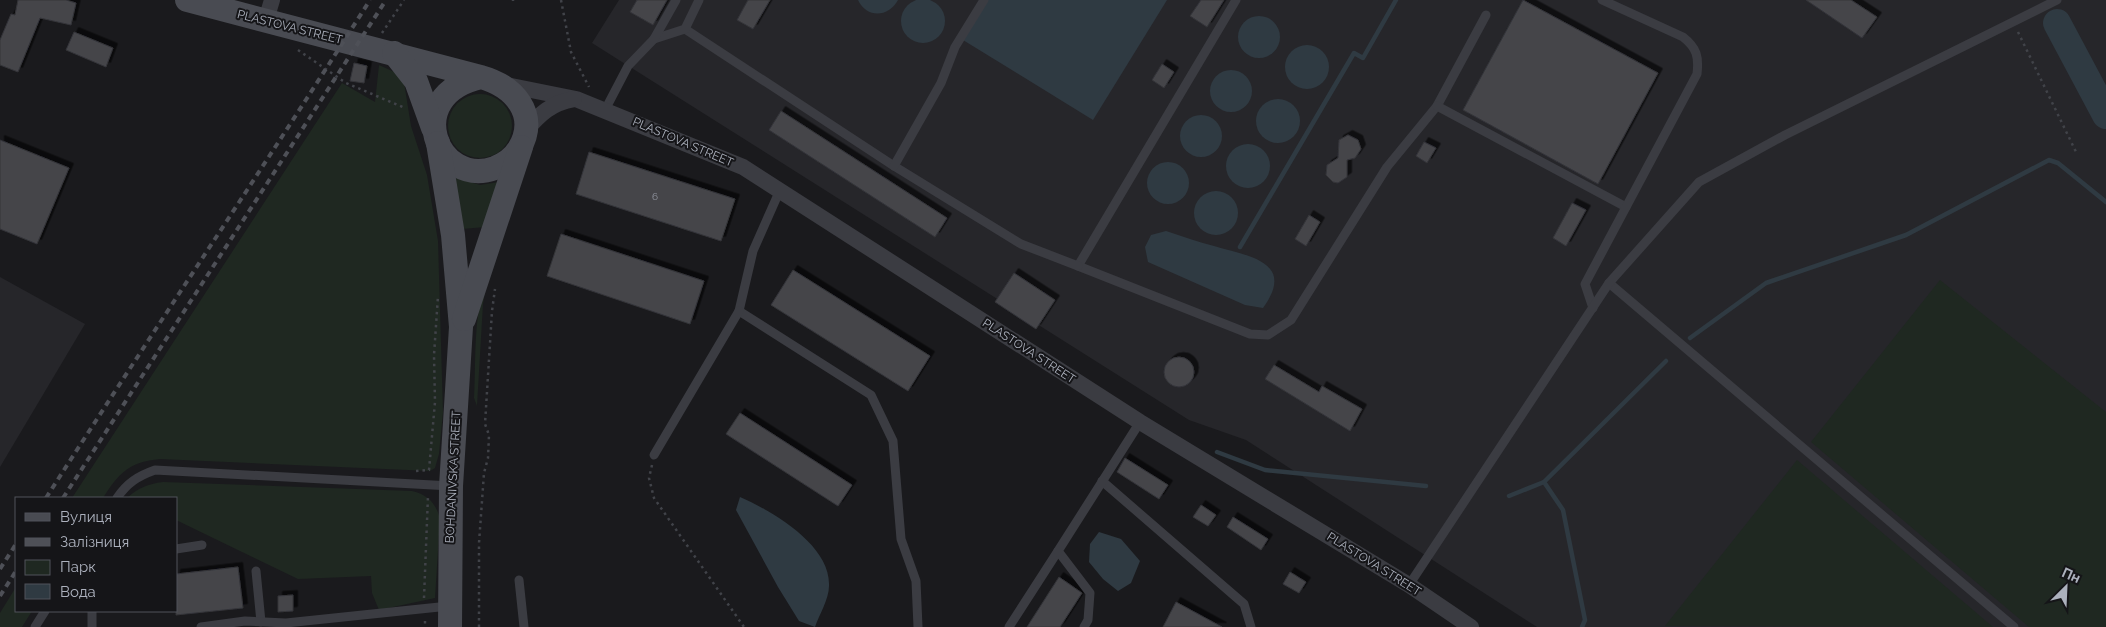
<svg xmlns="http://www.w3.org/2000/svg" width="2106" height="627" viewBox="0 0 2106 627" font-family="Raleway,sans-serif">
<defs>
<filter id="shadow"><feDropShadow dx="4.5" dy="-4.5" stdDeviation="0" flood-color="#0009"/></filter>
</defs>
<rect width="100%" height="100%" fill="#1a1a1d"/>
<g fill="#26262a">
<path d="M619,0H2106V627H1537L1246,440L1189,420L592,43Z"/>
<path d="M0,277L85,324L0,467Z"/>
</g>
<g fill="#1f2821">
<path d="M379,65L403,76L411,126L427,175L438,241L443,412L439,454L435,468L430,471L408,470L160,459C129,462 119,473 103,498H72L342,83L375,102Z"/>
<circle cx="480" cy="126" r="32"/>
<path d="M450,176L480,185L499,182L485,227L462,229Z"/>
<path d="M1940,280L2106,412V627H2029L1811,442Z"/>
<path d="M485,291L483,304L477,406L474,398C476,372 473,311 485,291Z"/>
<path d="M1797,460L1993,627L1665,626Z"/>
<path d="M163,482L412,491C428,495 436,503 440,519L435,598L379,610L372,593L371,576L298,579L176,520V498H127C138,488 148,484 163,482Z"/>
<path d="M16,587V611H32L22,627H0V613Z"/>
</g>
<g fill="#2f3a42">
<circle cx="923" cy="21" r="22"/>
<path d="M858,0H898C889,17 867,19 858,0Z"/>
<path d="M988,0H1167L1093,120L963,40Z"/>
<circle cx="1259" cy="37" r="21"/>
<circle cx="1307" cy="67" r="22"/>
<circle cx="1231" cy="91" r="21"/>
<circle cx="1278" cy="121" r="22"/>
<circle cx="1201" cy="136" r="21"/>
<circle cx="1248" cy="166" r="22"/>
<circle cx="1168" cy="183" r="21"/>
<circle cx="1216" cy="213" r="22"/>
<path d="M1166,231C1182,236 1198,242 1214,246C1247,256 1297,261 1263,308L1245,305L1148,262L1145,247L1151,235Z"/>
<path d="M740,497C772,511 831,545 829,586C829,599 819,615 815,627L799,621L778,587L736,510Z"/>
<path d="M1099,532L1121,539L1140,561L1131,583L1118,591L1103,579L1089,562L1090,544Z"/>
</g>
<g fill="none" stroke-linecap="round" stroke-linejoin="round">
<g stroke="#2f3a42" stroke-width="4.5">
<path d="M1240,247L1354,53L1363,58L1396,0"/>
<path d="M1690,338L1766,283L1906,235L2049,160L2058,163L2106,202"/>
<path d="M1217,452L1265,470L1426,486"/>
<path d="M1544,482L1563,510L1585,620L1582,627"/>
<path d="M1509,496L1544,482L1666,361"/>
</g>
<path stroke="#2f3a42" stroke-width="28" d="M2057,23L2106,115"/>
</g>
<g fill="#44454a" stroke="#343439" filter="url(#shadow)">
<path d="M18,0H66L76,3L71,25L40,18L18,72L0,65V40L11,14L15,15Z"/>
<path d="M637,0H667L653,25L630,12Z"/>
<path d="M748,0H770L753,29L737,20Z"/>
<path d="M1201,0H1224L1207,27L1190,16Z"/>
<path d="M1523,0L1658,73L1598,184L1463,110Z"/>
<path d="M1806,0H1851L1877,17L1862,38Z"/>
<path d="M74,32L113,48L106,67L66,50Z"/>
<path d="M354,63L367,66L364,83L350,81Z"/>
<path d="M1162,64L1174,72L1164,88L1152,80Z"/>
<path d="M781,111L947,218L935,237L769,130Z"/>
<path d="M1348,135L1358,140L1361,149L1355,158L1347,160V177L1338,183L1333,182L1326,175L1327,165L1338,158L1339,140Z"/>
<path d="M0,140L69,168L37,244L0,229Z"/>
<path d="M1424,142L1436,148L1427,163L1416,156Z"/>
<path d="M589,152L735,199L721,241L576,194Z"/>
<path d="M1572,203L1586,210L1566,246L1553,238Z"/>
<path d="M1309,215L1320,222L1306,246L1295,239Z"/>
<path d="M561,234L704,281L690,324L547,276Z"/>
<path d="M793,270L930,356L908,391L771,305Z"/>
<path d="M1014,273L1055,300L1036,329L995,302Z"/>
<circle cx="1179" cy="372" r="15"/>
<path d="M1274,365L1319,392L1322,386L1362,409L1350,431L1265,379Z"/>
<path d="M740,413L852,485L838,506L726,434Z"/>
<path d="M1125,458L1168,485L1159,499L1117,472Z"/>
<path d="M1201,505L1216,515L1208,526L1193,517Z"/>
<path d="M1233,517L1268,539L1261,550L1227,527Z"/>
<path d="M238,567L243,608L176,615V574Z"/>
<path d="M1290,572L1306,582L1299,593L1283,584Z"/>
<path d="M1059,577L1082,593L1060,627H1027Z"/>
<path d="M293,595V611L278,612V596Z"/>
<path d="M1176,602L1222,627H1163Z"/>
</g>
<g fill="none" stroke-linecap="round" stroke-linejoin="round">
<g stroke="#414349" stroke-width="2.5" stroke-dasharray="2.5 4" stroke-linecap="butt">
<path d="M561,0L571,52L589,87"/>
<path d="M513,1V0"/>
<path d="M2018,32L2077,154"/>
<path d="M382,33L404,0"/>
<path d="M298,50L346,83L405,108"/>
<path d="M652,465L649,478L654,498L744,627"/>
<path d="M416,471L429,470L435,402L434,355L438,296"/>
<path d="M424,598L428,496"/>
<path d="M425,621V627"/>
<path d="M479,627V543L484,473L488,458L489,435L485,424L492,311L495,289"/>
</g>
<g stroke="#3b3c42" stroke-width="9">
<path d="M1236,0L1078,266L1250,334L1268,335L1291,320L1387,167L1437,106L1486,15"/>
<path d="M685,29L894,166L1021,244L1078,266"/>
<path d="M654,39L685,29L699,0"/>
<path d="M1437,106L1626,207"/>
<path d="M605,110L628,66L654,39L676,0"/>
<path d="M894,166L941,83L955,47L984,0"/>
<path d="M780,190L753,251L739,311L871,395L893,441L901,539L916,581L918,627"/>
<path d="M1609,283L2014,627"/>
<path d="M1593,308L1585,284L1697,74C1699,57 1697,48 1683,37L1602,0"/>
<path d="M654,455L739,311"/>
<path d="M1102,481L1244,604L1251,627"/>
<path d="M117,498C127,483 138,476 155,470L451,486"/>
<path d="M176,549L202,545"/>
<path d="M256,571L261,622"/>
<path d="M519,580L524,627"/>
<path d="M1409,585L1609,283L1699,182L1785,135L2057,0"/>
<path d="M92,611V627"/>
<path d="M35,627L45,611"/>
<path d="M201,627L245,621L286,623L449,606"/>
<path d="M1009,627L1058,551"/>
<path d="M1084,627L1088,620L1090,593L1058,551L1140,422"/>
</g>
<g stroke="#3b3c42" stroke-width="16">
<path d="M266,20L272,0"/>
<path d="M501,84L576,99L743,167L1140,422L1409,585L1471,627"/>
<path d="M525,131C540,114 551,103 574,99"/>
</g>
<g stroke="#494b52" stroke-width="24">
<path d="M187,0L481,77C513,86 540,114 519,149C514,157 505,164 495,168C437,189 400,95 481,77"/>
<path d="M394,53L416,81L433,128"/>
<path d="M438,143L453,235L461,327L451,486L450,627"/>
<path d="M464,319L521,147"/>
</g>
<g stroke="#4e5057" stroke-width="4" stroke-dasharray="6 5" stroke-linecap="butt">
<path d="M46,498C153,331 264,167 370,0"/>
<path d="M63,498L386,0"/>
<path d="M0,569L16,544"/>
<path d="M0,596L16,571"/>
</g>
</g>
<g text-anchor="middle" stroke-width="4" stroke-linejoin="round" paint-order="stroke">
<g font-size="10" fill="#9296a0">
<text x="655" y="200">6</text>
</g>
<g font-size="12" fill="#acb1bd" stroke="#151518">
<text transform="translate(290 27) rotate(14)" y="4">PLASTOVA STREET</text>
<text transform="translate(683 142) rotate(23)" y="4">PLASTOVA STREET</text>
<text transform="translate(1029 351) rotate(33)" y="4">PLASTOVA STREET</text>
<text transform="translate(453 477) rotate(-87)" y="4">BOHDANIVSKA STREET</text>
<text transform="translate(1374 564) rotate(32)" y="4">PLASTOVA STREET</text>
</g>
</g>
<rect x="15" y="497" width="162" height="115" fill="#151518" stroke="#51535a"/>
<rect x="25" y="513" width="25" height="8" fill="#494b52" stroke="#51535a"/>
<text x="60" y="522" font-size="15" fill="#acb1bd">Вулиця</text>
<rect x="25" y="538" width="25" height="8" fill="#4e5057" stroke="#51535a"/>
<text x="60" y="547" font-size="15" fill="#acb1bd">Залізниця</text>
<rect x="25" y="560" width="25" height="15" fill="#1f2821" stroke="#51535a"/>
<text x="60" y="572" font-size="15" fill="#acb1bd">Парк</text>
<rect x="25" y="584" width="25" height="15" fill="#2f3a42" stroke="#51535a"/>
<text x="60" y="597" font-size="15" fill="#acb1bd">Вода</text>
<g transform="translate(2066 587) rotate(24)" stroke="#151518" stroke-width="4" paint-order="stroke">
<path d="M0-4L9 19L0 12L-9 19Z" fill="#acb1bd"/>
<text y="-8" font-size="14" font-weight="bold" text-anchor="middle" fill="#acb1bd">Пн</text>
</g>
</svg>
